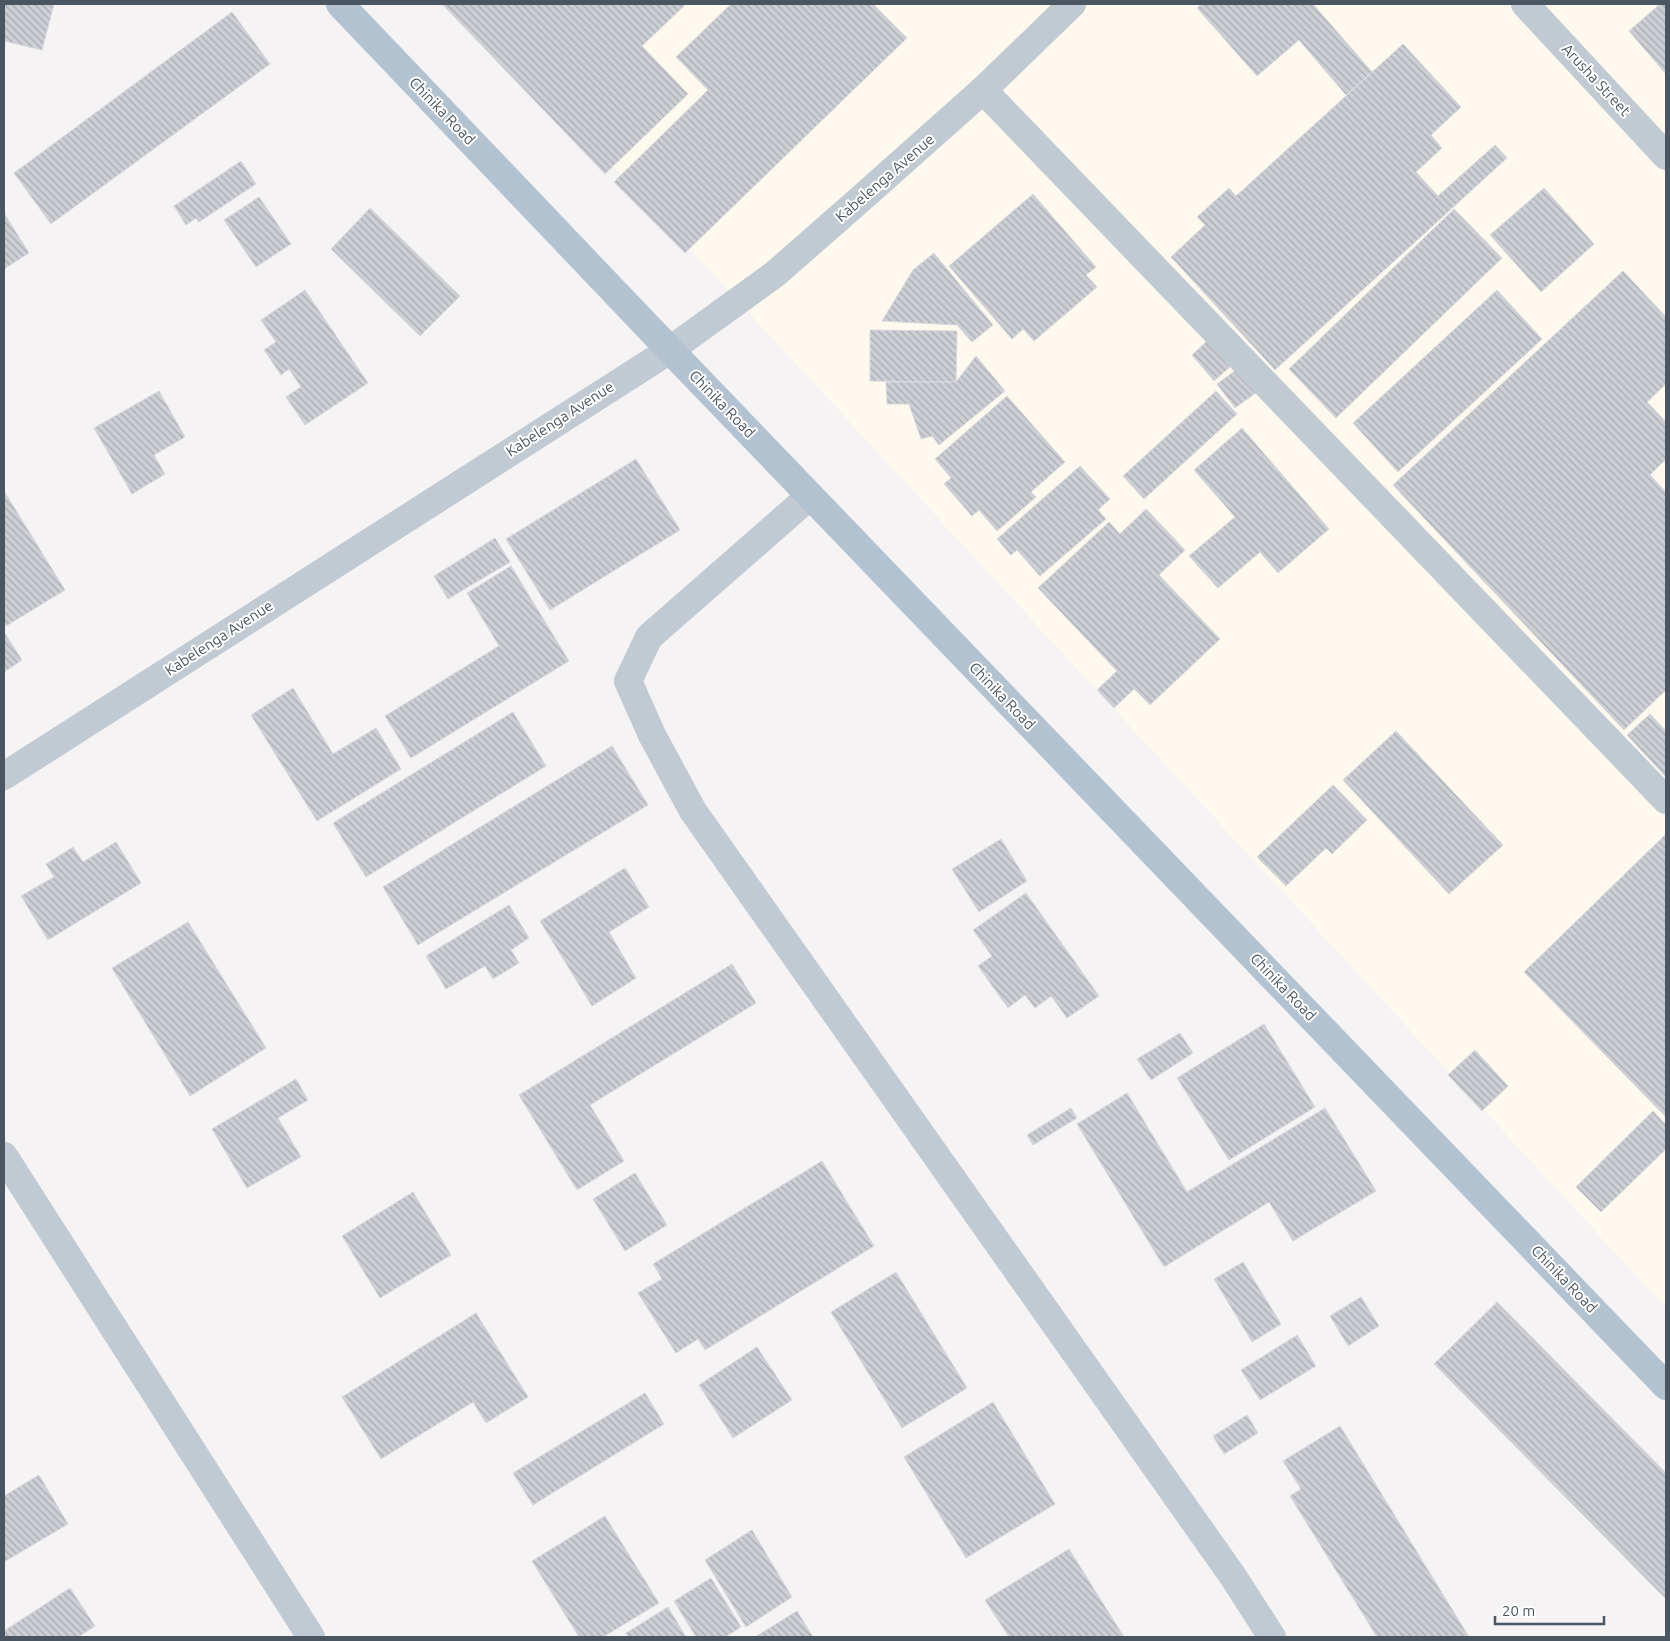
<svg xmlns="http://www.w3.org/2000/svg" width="1670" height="1641" viewBox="0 0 1670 1641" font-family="Ubuntu,sans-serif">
<defs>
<pattern id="building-back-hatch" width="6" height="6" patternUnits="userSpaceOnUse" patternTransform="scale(1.25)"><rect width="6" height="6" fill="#cdcfd5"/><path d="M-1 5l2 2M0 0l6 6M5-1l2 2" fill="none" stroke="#a8abb0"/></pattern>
</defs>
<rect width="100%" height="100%" fill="#f5f3f3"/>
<path fill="#fdf9ef" d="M451,4H1666V1308L633,187Z"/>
<g fill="url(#building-back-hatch)" stroke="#d7d9de">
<path d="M4,4H54L42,50L4,41Z"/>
<path d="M442,4H686L642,46L688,94L605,174Z"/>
<path d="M731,4H873L907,38L685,253L614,182L708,90L676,57Z"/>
<path d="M1202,4H1313L1372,72L1346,95L1299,40L1257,76L1197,8Z"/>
<path d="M1660,4H1666V74L1629,31Z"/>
<path d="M232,12L270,64L51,224L14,173Z"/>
<path d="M1403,44L1461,107L1431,135L1442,148L1416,172L1438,196L1495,145L1507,158L1275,370L1171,257L1205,225L1197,217L1229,188L1236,196Z"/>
<path d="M241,161L256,184L199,222L196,218L186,225L174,206Z"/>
<path d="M1544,188L1594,244L1541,292L1490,235Z"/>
<path d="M1033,194L1096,267L1086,275L1097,287L1034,341L1023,329L1012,339L949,266Z"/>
<path d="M259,197L291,244L256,267L224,220Z"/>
<path d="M370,208L460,296L420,336L331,249Z"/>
<path d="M1454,209L1502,258L1336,418L1289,369Z"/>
<path d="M4,213L29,253L4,269Z"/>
<path d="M934,253L993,325L972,342L957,325L882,321L913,270Z"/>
<path d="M1623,271L1666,317V384L1647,402L1666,422V459L1650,475L1666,492V690L1624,730L1393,485Z"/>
<path d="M305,290L368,383L305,425L286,397L301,387L289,369L281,375L264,350L276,342L261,320Z"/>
<path d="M1497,290L1542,339L1398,472L1353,423Z"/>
<path d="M870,330L957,331L956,382L870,381Z"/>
<path d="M1207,341L1230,367L1214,381L1192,355Z"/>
<path d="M976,356L1005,391L939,445L932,436L921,439L909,404H887L886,382H956Z"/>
<path d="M1240,367L1257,392L1235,408L1217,384Z"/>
<path d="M159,391L185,437L154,455L165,474L132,494L94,428Z"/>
<path d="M1216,391L1237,414L1144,499L1123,476Z"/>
<path d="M1007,396L1065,462L1031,492L1036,497L997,531L979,510L972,516L944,484L951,478L935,459Z"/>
<path d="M1242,428L1329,529L1278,573L1260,552L1218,588L1189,556L1235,517L1194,470Z"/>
<path d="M636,459L680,530L550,610L506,539Z"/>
<path d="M1080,466L1110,499L1098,510L1106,519L1040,576L1017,550L1011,555L997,539Z"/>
<path d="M4,491L65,590L6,626L4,622Z"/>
<path d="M1146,509L1185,550L1159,575L1220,639L1150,705L1134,689L1114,708L1097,690L1117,671L1038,588L1109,522L1120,534Z"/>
<path d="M495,538L510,562L448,599L434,576Z"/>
<path d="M511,566L569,661L411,758L385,716L499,646L467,593Z"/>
<path d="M4,632L22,660L4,672Z"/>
<path d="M293,688L333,754L376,728L401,769L317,821L251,715Z"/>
<path d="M513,712L546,766L366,877L333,823Z"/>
<path d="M1650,714L1666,731V777L1627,735Z"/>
<path d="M1396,731L1503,845L1449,894L1343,780Z"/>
<path d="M612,746L648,805L418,945L383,887Z"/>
<path d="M1333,785L1367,820L1332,854L1326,848L1286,886L1257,857Z"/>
<path d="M1666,834V1117L1524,972Z"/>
<path d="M1001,839L1027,881L979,912L952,869Z"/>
<path d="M116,842L141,883L48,940L21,896L54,877L46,864L73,847L83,862Z"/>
<path d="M625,868L649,907L609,932L636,978L592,1006L540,921Z"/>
<path d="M1026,893L1099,996L1067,1018L1051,996L1035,1008L1025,995L1008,1008L978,966L992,956L973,930Z"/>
<path d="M509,905L529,938L511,950L519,963L493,979L485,966L446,989L426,956Z"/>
<path d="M188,922L266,1048L190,1096L112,968Z"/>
<path d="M732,964L756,1003L590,1105L624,1161L577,1190L519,1095Z"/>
<path d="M1264,1024L1315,1107L1229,1160L1177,1078Z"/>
<path d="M1180,1033L1193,1053L1151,1080L1137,1059Z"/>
<path d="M1475,1050L1508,1086L1482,1111L1448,1075Z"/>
<path d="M296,1079L308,1100L278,1118L301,1157L247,1188L212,1129Z"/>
<path d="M1127,1093L1187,1192L1325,1108L1376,1191L1293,1241L1269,1202L1164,1267L1077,1124Z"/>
<path d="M1071,1108L1077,1118L1033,1145L1027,1135Z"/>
<path d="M1653,1111L1666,1125V1149L1601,1212L1576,1187Z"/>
<path d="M822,1161L874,1246L705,1350L698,1339L676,1353L638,1293L662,1279L653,1264Z"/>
<path d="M635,1173L667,1225L625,1251L593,1199Z"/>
<path d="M413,1192L451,1255L380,1298L342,1236Z"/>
<path d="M1243,1262L1281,1324L1252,1342L1214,1279Z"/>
<path d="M896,1272L967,1388L902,1428L831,1312Z"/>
<path d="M1361,1297L1379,1326L1348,1346L1330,1316Z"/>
<path d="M1497,1302L1666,1473V1599L1434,1364Z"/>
<path d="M476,1313L528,1397L486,1423L473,1402L381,1459L342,1397Z"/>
<path d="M1297,1335L1316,1366L1260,1400L1241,1370Z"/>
<path d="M757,1347L792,1400L733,1438L699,1385Z"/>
<path d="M645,1393L664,1424L533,1505L513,1473Z"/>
<path d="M993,1402L1055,1504L966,1558L904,1457Z"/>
<path d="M1247,1415L1258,1433L1224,1454L1213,1436Z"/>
<path d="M1340,1426L1469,1637H1377L1290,1496L1301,1489L1283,1461Z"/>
<path d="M39,1475L68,1524L4,1562V1496Z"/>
<path d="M605,1516L659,1603L603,1637H579L532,1561Z"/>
<path d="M752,1530L792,1597L746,1627L705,1560Z"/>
<path d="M1069,1549L1124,1637H1009L985,1600Z"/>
<path d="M711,1578L741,1627L725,1637H696L674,1601Z"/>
<path d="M70,1588L95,1626L78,1637H4V1631Z"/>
<path d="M668,1607L686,1637H628L626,1633Z"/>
<path d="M797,1611L813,1637H755Z"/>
</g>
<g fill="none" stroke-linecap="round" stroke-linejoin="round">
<g stroke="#c1cad2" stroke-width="28">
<path d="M1525,4L1666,156"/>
<path d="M983,90L1666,800"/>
<path d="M810,496L649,637L628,681L652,735L693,811L1232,1575L1272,1637"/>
<path d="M4,776L670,350L775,274L856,203L983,90L1072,4"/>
<path d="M4,1156L311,1637"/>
</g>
<path stroke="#b3c2d1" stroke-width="28" d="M340,4L670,350L1666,1386"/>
</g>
<g text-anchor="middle" stroke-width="4" stroke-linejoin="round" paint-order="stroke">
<g font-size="15" fill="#4a5661" stroke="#fff">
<text transform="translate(1596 80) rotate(47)" y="5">Arusha Street</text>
<text transform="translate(442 111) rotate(46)" y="5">Chinika Road</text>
<text transform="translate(885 178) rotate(-41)" y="5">Kabelenga Avenue</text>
<text transform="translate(722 404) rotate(46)" y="5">Chinika Road</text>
<text transform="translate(560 419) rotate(-33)" y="5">Kabelenga Avenue</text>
<text transform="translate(219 638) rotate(-33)" y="5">Kabelenga Avenue</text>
<text transform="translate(1002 696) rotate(46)" y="5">Chinika Road</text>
<text transform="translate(1283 987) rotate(46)" y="5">Chinika Road</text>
<text transform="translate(1564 1279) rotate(46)" y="5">Chinika Road</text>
</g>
</g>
<rect width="1670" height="1641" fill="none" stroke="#4a5661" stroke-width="10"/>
<path d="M1495 1616v8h109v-8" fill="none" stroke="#4a5661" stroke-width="2.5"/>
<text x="1502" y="1616" font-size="15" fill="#4a5661" stroke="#ffffff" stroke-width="4" paint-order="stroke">20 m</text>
</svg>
